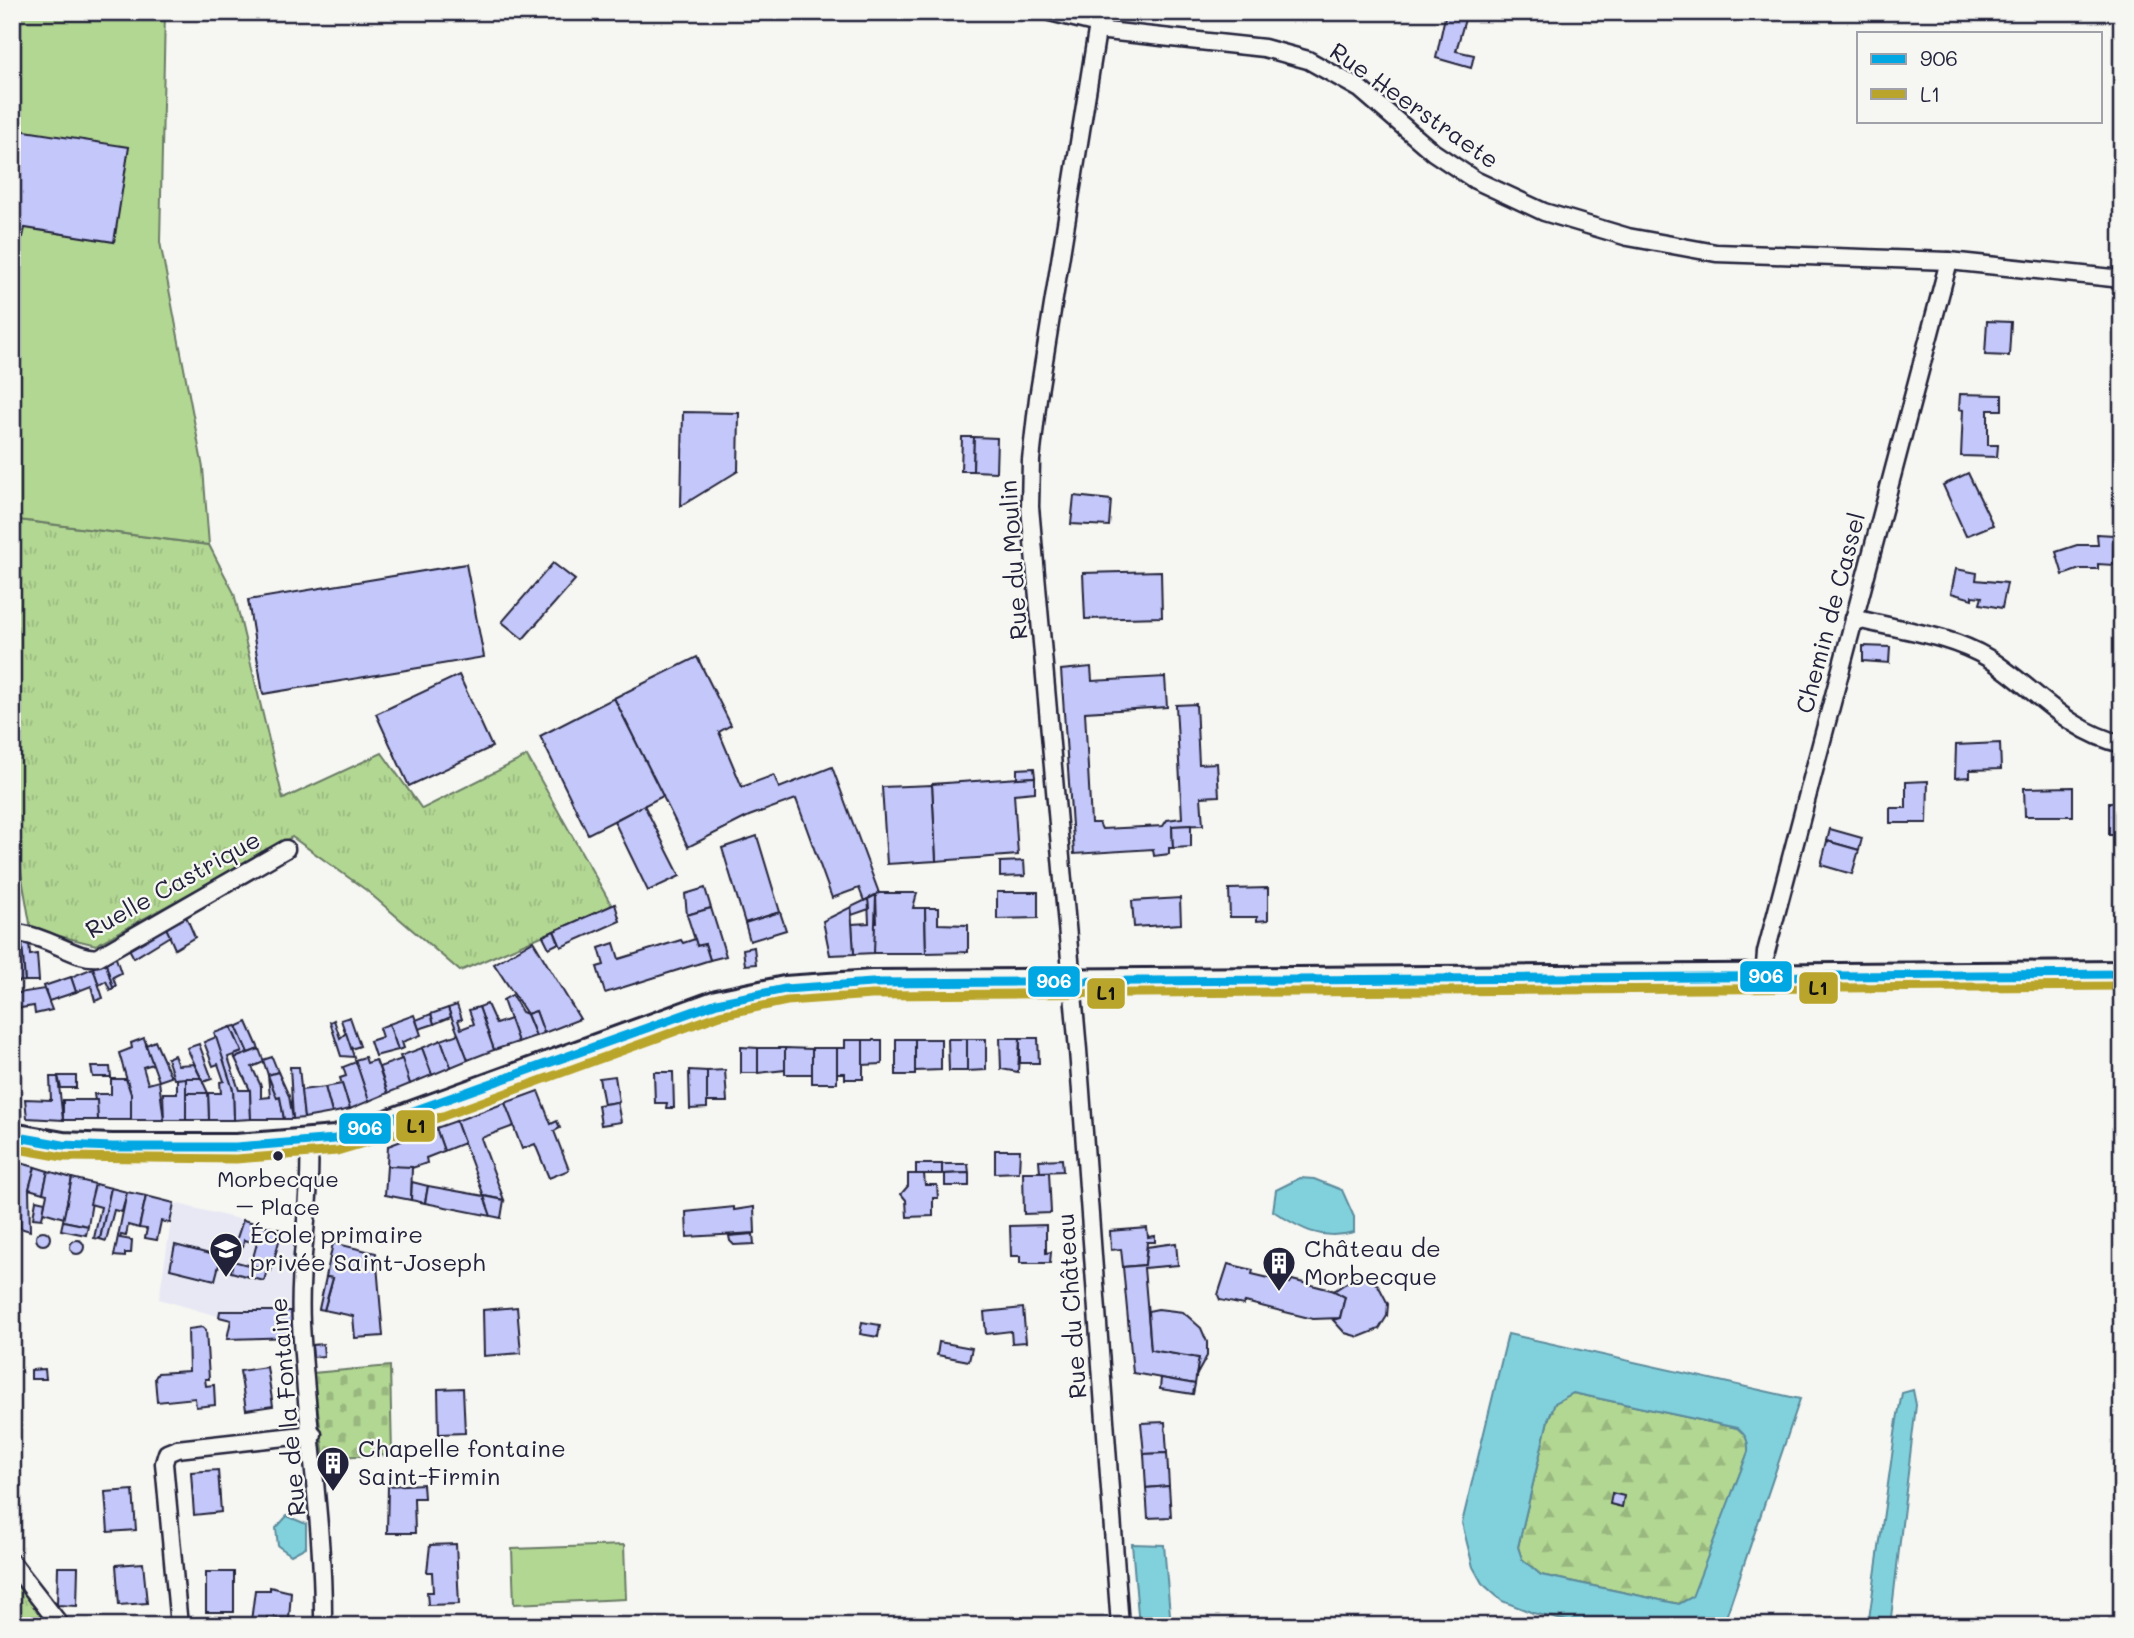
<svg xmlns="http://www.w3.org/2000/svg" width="2134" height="1638" viewBox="0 0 2134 1638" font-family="Mali,sans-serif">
<defs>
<pattern id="grass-tufts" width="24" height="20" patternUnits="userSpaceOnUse" patternTransform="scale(1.75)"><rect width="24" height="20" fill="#b2d792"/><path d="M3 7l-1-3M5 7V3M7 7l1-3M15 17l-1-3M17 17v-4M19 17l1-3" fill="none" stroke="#99b87f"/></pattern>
<pattern id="forest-firs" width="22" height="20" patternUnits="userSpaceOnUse" patternTransform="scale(1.75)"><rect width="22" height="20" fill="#b2d792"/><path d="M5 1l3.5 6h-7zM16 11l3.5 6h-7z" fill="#99b87f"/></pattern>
<pattern id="cemetery-stones" width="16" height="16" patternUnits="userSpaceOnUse" patternTransform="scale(1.75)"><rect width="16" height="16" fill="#b2d792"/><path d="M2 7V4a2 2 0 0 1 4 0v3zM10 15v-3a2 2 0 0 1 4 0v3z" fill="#99b87f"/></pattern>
</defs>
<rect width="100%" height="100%" fill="#f6f6f2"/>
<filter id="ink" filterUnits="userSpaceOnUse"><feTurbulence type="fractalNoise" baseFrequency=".0143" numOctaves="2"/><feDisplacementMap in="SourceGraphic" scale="14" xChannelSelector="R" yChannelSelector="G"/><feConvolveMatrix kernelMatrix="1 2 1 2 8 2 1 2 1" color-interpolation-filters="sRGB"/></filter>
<g filter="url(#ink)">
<path fill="#e7e8f4" d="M174,1203L294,1233L290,1289L294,1337L227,1339L231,1320L159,1299Z"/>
<g fill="url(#grass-tufts)" stroke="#6a7c66" stroke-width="2">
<path d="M12,519L209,545L234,593L283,799L382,753L422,809L527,756L612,906L460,971L366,890L292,837L96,945L31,929L12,822Z"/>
<path d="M12,1573L55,1626H12Z"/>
</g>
<path fill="url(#forest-firs)" stroke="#6a7c66" stroke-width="2" d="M1573,1393L1738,1428C1746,1435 1749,1441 1748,1452L1693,1597L1679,1604L1541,1575L1522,1559L1518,1547L1548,1420L1555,1403Z"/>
<path fill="url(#cemetery-stones)" stroke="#6a7c66" stroke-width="2" d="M390,1366L392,1455L324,1457L313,1373Z"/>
<g fill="#b2d792" stroke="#6a7c66" stroke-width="2">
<path d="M12,12H165L160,242L203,468L209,545L12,519Z"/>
<path d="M624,1545L626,1599L514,1604L512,1549Z"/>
</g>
<g fill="#81d1dc" stroke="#5b8b9c" stroke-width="2" fill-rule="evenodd">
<path d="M1300,1178L1314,1179L1342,1190L1354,1217V1232C1321,1241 1301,1229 1273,1211L1276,1190Z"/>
<path d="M1508,1334L1800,1399L1723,1626H1588L1533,1613L1502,1601L1482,1583L1473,1567L1462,1523ZM1573,1393L1737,1428C1746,1435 1749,1441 1748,1452L1692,1597L1679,1604L1541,1575L1522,1559L1518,1547L1548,1420L1555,1403Z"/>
<path d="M1913,1390L1916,1405L1890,1626H1868L1897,1420L1902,1393Z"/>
<path d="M287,1516L306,1524V1547L291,1555L278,1546L276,1528Z"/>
<path d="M1132,1544L1164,1545L1171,1626H1139Z"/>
</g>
<g fill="#c3c7f9" stroke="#22223b" stroke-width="2">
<path d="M1446,12H1467L1456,51L1474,55L1471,68L1436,58Z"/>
<path d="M12,129L129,147L114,242L25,228L23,237L12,236Z"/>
<path d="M1987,321L2011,322L2009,356L1985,355Z"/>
<path d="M1960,394L2002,395V410H1988V445H1998L1997,457L1961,456L1963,410L1959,409Z"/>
<path d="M683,412L739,413L738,471L681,506Z"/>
<path d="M962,437H974L973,471H961Z"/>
<path d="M974,437L997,438L996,472L973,471Z"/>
<path d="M1968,473L1993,525L1966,536L1943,485Z"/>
<path d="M1074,496L1111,500L1109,526L1071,524Z"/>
<path d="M2097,534L2114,535L2113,565L2098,564V569H2080L2063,575L2056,552L2077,545H2098Z"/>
<path d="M553,563L575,580L523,639L502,622Z"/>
<path d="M466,564L484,657L263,694L248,600Z"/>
<path d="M1956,569L1977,573L1976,580L2007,583L2002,608L1980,604L1982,597L1972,596V599L1951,593Z"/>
<path d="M1161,571L1162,617L1085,619L1083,573Z"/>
<path d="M1863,646L1890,647L1889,663L1863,661Z"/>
<path d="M697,657L731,725L719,732L742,787L774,775L779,788L832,767L879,893L864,901L859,888L832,898L796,799L749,816L688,847L614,698Z"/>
<path d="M2117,664H2122V693L2114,692Z"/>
<path d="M1091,667L1092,681L1165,677L1167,707L1085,712L1091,823H1099L1102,829L1163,826L1167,820L1182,818L1176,705L1196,704L1199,764L1217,763L1219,796L1201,797L1203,825L1172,826L1173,848H1169V854L1154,856L1153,849L1074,854L1061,670Z"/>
<path d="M459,675L492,747L409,786L376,714Z"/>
<path d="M614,698L663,796L588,834L540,736Z"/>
<path d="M2000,743L2001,769L1970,770V777L1955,778L1956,745Z"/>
<path d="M1034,768L1035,777L1017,778V769Z"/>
<path d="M1035,777V792L1014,794L1018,855L936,861L932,784Z"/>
<path d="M1928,781L1927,823H1890V808H1906V782Z"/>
<path d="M932,785L936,861L887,864L882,787Z"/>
<path d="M2073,787V816H2025L2024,788Z"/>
<path d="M2109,802H2122L2121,835H2109Z"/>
<path d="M644,805L680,876L648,891L614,821Z"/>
<path d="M1191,825V847L1173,848L1172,826Z"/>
<path d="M1830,829L1862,838L1859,850L1827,841Z"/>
<path d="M757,836L780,912L745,923L722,848Z"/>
<path d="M1827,841L1859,850L1852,874L1821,865Z"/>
<path d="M1024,861L1025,876L1000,877V862Z"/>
<path d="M705,888L711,908L687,915L685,894Z"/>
<path d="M1268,888V920L1257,921V917H1230L1229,889Z"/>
<path d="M997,892H1038V918L997,919Z"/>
<path d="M879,893H917L913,908H925L926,953H874V923H877L876,895Z"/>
<path d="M876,895L874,953L854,954L852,924L869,923L868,899Z"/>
<path d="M1180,898L1181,924L1134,927L1132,901Z"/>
<path d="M868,899L869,909L852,915L851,907Z"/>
<path d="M615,904L620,921L561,947L554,931Z"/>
<path d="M851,907L854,954L830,955L823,921Z"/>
<path d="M711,908L726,956L710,960L705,944L697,946L687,915Z"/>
<path d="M925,908H938V924L968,925V952L926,953Z"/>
<path d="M780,912L786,930L750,941L745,923Z"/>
<path d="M185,914L195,937L175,949L165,926Z"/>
<path d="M165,926L170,936L134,958L128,947Z"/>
<path d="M554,931L559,943L549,948L543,936Z"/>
<path d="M695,939L697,946L705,944L710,960L605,993L597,967L604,965L599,948L614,943L619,959L681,940L683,943Z"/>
<path d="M533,941L580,1019L544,1033L536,1011L527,1014L494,964Z"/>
<path d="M16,942H22L25,981L13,982L12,956H17Z"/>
<path d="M22,942H29L30,955L37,954L39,981H25Z"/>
<path d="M754,947L756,964L745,965L743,949Z"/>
<path d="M115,955L121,973L113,977L116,986L113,988L105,961Z"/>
<path d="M105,961L113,988L110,990L106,981L99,985L93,968Z"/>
<path d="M93,968L103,998L95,1001L91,986L76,992L71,977Z"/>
<path d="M71,977L76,992L49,1001L44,986Z"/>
<path d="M44,989L52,1010L35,1014L34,1006L14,1009L12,994Z"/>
<path d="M512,995L522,1012L527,1014L536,1036L518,1042L503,1000Z"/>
<path d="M487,1004L496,1024L510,1019L518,1042L494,1050L479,1007Z"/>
<path d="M457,1005L462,1019L458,1020L461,1029L474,1024L469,1010L479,1007L494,1050L468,1060L448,1008Z"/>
<path d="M448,1008L451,1017L434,1024L431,1014Z"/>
<path d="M536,1011L544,1033L536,1036L527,1014Z"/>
<path d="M431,1014L434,1024L419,1029L416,1020Z"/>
<path d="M414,1015L421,1035L402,1042L404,1048L398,1050L389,1024Z"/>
<path d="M350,1017L360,1046L351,1049L341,1020Z"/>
<path d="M334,1020L340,1038L346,1033L354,1057L341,1056L330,1022Z"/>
<path d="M247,1022L259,1049L248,1053L236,1027Z"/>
<path d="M389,1024L398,1050L375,1056L370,1041L382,1037L379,1028Z"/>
<path d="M236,1026L248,1053L235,1058L234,1055L242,1052L231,1027Z"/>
<path d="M231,1027L242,1052L228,1057L239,1090H250L251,1119L234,1120L233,1090L214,1033Z"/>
<path d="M458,1034L468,1060L451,1067L441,1040Z"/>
<path d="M12,1037H14L21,1115L12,1113Z"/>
<path d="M216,1037L233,1090L234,1120H209L208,1093H221L220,1082L224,1081L218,1064L213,1066L204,1042Z"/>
<path d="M144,1038L153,1064L143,1067L148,1084L159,1081L164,1120H131V1094L119,1053L132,1048L131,1043Z"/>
<path d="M1000,1038H1020L1018,1072L1001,1069Z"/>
<path d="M1020,1038H1038L1039,1063H1020Z"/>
<rect x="896" y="1039" width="19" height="36"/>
<path d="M915,1039H941V1070L915,1071Z"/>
<path d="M948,1039H967V1071H949Z"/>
<path d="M967,1039H986V1070L967,1071Z"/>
<path d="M441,1040L451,1067L432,1075L422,1048Z"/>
<path d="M845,1040H863V1079H845V1073H836L837,1048H845Z"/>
<path d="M863,1040H882V1064L863,1065Z"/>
<path d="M155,1041L171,1077L159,1081L146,1045Z"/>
<path d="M199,1044L212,1079L203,1082L187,1048Z"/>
<path d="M741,1047L758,1048V1073H741Z"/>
<path d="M422,1048L432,1075L410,1084L400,1056Z"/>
<path d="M758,1048H785V1070L758,1073Z"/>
<path d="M785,1048L812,1049V1074H785Z"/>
<rect x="812" y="1048" width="25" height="35"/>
<path d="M259,1049L264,1062L252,1067L261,1086V1098L270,1097L268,1075L277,1098L280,1097L284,1119H251L250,1090L235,1058Z"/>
<path d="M174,1055L178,1065L194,1064L201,1078L174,1079L167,1058Z"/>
<path d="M272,1057L278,1072L268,1075L263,1060Z"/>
<path d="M365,1057L367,1063L376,1060L388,1093L369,1101L355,1060Z"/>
<path d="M402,1059L410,1084L388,1093L379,1067Z"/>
<path d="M356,1062L369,1101L350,1109L340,1078L346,1076L343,1067Z"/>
<path d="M91,1067H110L111,1077H93Z"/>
<path d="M290,1067H299L304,1118L293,1119Z"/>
<path d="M689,1070L707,1071V1108L690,1109Z"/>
<path d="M725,1070L727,1102H707V1071Z"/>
<path d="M278,1072L289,1096L293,1119H284L280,1097L277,1098L268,1075Z"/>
<path d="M654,1072H673L674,1108H666L667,1103H655Z"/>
<path d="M58,1076H76V1088H61Z"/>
<path d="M615,1076L619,1102L604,1104L599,1078Z"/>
<path d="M50,1077H58L63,1120L27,1118L25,1099L51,1100Z"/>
<path d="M186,1078H201L208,1093H186Z"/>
<path d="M186,1078V1120H164L163,1093H177V1079Z"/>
<path d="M111,1079H126L131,1094V1120H98L94,1094H111Z"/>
<path d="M342,1084L350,1109L332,1113L325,1087Z"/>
<path d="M325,1087L332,1113L304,1118L301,1090Z"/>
<path d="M538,1091L551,1124L557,1121L560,1128L554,1131L569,1170L549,1178L535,1144L522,1149L505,1103Z"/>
<path d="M186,1093H208L209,1120H186Z"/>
<path d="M63,1100H97L98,1120H63Z"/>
<path d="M617,1102L621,1122L601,1125L598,1105Z"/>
<path d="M505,1103L514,1126L481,1138L504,1200L484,1196L456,1121Z"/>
<path d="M456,1121L464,1143L444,1151L436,1128Z"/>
<path d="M436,1128L444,1151L426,1158L427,1163L412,1168L387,1166L388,1146Z"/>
<path d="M995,1150H1020L1019,1172L995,1173Z"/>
<path d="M1062,1159L1063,1171L1040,1172L1039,1160Z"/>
<path d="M17,1162L35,1167L29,1189L30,1231L20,1228L19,1186L12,1184Z"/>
<rect x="916" y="1164" width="26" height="10"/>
<path d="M942,1164H968L969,1173L942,1174Z"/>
<path d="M387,1166L412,1167L411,1200L385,1195Z"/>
<path d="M35,1167L48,1171L43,1193L29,1189Z"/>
<path d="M48,1171L72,1178L64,1218L43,1212L47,1194L43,1193Z"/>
<path d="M1023,1172H1049L1051,1213L1024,1214Z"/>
<path d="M969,1173V1186H945V1174Z"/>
<path d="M908,1174H924L925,1185H937L938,1198H933V1216L907,1217L906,1200L901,1194L908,1186Z"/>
<path d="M72,1178L95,1184L88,1226L63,1221Z"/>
<path d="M412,1182L428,1186L425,1203L411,1200Z"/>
<path d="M95,1184L111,1188L100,1239L94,1238L101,1207L90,1204Z"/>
<path d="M428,1186L484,1196L491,1216L425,1203Z"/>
<path d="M111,1188L127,1192L122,1212L114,1210L106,1241L100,1239Z"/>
<path d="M127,1192L146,1196L139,1228L128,1225L126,1236L121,1235L120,1238L132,1240L131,1253H125V1257L114,1256Z"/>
<path d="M146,1196L174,1203L170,1223L161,1221L157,1240L145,1238L147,1229L139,1228Z"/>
<path d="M484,1196L504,1200L501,1218L491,1216Z"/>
<path d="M36,1200L45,1202L42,1219L33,1218Z"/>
<path d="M734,1207V1210L754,1207L755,1233L687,1237L686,1212Z"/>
<path d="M243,1220L282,1230L271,1271L251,1265L257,1243L244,1240L243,1247L235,1244Z"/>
<path d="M63,1221L88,1226L86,1235L61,1230Z"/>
<path d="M1046,1225V1253L1051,1252L1050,1263H1020V1256H1011L1010,1226Z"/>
<path d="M1147,1228L1148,1237L1155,1236V1242H1147L1145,1265L1123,1267L1121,1249L1111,1250L1110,1231Z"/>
<circle cx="43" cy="1238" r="7"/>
<path d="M753,1234L754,1244L734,1245L730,1241L729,1236Z"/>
<circle cx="77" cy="1247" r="7"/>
<path d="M333,1243L376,1253L383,1336L355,1338L353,1316L324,1310L333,1278L326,1277Z"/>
<path d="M1176,1243L1178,1265L1144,1268L1151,1350L1199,1358L1195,1384L1133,1373L1123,1267L1145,1265L1147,1247Z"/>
<path d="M175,1245L221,1257L215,1280L170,1269Z"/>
<path d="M233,1261L267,1270L264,1281L231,1272Z"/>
<path d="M1228,1264L1253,1270L1252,1274L1290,1283L1292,1280L1339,1292L1345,1297L1340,1318L1313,1319L1245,1302L1243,1305L1220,1300L1218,1295Z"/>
<path d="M326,1277L333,1278L324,1310L319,1309Z"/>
<path d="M1354,1278L1368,1279L1378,1285L1388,1304L1387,1316L1379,1329L1359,1337L1345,1333L1333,1320L1340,1318L1345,1297L1334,1291Z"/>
<path d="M517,1307L521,1353L484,1356L483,1310Z"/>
<path d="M1023,1308L1026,1342L1012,1343L1011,1331L986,1334L984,1312Z"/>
<path d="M1158,1309L1183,1312L1201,1328L1207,1342V1356L1196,1376L1199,1358L1151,1350L1148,1311Z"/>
<path d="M220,1311H292L294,1337L227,1339L231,1320L219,1317Z"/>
<path d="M862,1322L880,1325L878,1337L860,1334Z"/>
<path d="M203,1327L206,1330L209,1379H205L206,1386L214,1385L215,1405L196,1407L195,1398L157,1402L155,1378L158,1373L189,1371L188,1329Z"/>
<path d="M939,1342L972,1348L969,1361L937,1355Z"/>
<path d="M323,1344L324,1356L313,1357L312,1345Z"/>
<path d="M267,1367L273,1406L246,1410L240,1371Z"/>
<path d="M45,1369L46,1379H31V1370Z"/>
<path d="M1161,1378L1195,1384L1193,1394L1160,1389Z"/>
<path d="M463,1388L465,1433L439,1434L438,1389Z"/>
<path d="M1165,1422L1167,1453L1144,1454L1141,1423Z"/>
<path d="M1167,1453L1169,1486L1146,1488L1144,1454Z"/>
<path d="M218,1470L221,1512L194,1515L191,1472Z"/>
<path d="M423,1484L424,1498H414L415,1533H387L388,1486Z"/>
<path d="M1169,1486L1171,1517L1148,1518L1146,1488Z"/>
<path d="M133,1490L136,1530L108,1532L105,1492Z"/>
<path d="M1612,1493L1624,1496L1622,1507L1610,1504Z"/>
<path d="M456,1544L459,1604L428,1605L427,1592H433L432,1572H427L430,1545Z"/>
<path d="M143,1563L147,1603L119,1605L116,1565Z"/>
<path d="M58,1567H78L77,1606L57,1605Z"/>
<rect x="206" y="1572" width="28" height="40"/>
<path d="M270,1587L291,1592L289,1619L267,1617V1622L251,1621L255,1590H270Z"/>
</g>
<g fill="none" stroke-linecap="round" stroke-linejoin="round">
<defs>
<g id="minor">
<path d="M1050,12L1098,24"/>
<path d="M1100,12L1038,398L1031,460L1030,507L1078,1050L1120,1626"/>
<path d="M1097,30L1264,48L1308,60L1360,89L1433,152L1475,180L1544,212L1628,237L1716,253L1949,261L2122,279"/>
<path d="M1854,618C1898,630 1948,634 1988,658C2034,687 2066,731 2122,744"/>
<path d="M12,933C45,933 77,961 98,957L286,849"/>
<path d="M1764,978L1766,952L1949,261"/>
<path d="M309,1142C312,1202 298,1262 301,1323C306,1424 324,1524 323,1626"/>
<path d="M12,1563L61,1626"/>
<path d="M179,1626L164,1463L167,1453L177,1449L313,1434"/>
</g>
<path id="primary" d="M12,1136L63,1145L112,1147H236L335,1139L387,1123L717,1003L785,989L872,983L2122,974"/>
</defs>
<use href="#minor" stroke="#22223b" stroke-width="21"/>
<use href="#primary" stroke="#22223b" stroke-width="30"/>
<use href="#minor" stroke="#f6f6f2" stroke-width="16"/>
<use href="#primary" stroke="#f6f6f2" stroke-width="24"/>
<defs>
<path id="bus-1" d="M12,1136L63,1145L112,1147H236L335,1139L717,1003L785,989L872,983L2122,974"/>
<path id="bus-2" d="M12,1148L63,1157L236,1159L337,1151L391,1135L720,1015L787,1001L872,995L2122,986"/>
</defs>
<use href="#bus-1" stroke="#f6f6f2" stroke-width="14"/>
<use href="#bus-2" stroke="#f6f6f2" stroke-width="14"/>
<use href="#bus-1" stroke="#00a7e3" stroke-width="9"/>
<use href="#bus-2" stroke="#b9a52b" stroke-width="9"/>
</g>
</g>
<defs>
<symbol id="school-pin" viewBox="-11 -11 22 30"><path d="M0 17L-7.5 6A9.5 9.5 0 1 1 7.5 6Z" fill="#22223b" stroke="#f6f6f2"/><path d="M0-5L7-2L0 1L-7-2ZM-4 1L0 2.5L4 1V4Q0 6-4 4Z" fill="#fff"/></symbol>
<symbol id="building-pin" viewBox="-11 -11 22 30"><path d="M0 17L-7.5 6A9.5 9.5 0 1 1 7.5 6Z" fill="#22223b" stroke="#f6f6f2"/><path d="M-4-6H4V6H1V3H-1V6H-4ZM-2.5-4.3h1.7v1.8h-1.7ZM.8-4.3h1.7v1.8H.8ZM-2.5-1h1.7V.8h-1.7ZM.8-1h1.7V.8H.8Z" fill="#fff"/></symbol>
</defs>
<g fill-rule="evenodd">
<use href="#school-pin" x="207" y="1230" width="38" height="52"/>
<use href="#building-pin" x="1260" y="1244" width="38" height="52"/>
<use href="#building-pin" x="314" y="1444" width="38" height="52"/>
</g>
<circle fill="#22223b" stroke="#f6f6f2" stroke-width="2.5" cx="278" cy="1156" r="6"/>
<g text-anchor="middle" stroke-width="5" stroke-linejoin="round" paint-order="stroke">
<g font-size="22" fill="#22223b" stroke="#f6f6f2">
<text x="278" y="1187">Morbecque<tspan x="278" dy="28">– Place</tspan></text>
</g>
<g font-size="24" fill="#22223b" stroke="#f6f6f2">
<text transform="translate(1414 106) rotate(35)" y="8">Rue Heerstraete</text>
<text transform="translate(1014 560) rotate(-94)" y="8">Rue du Moulin</text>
<text transform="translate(1831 613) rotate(-75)" y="8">Chemin de Cassel</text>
<text transform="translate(173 885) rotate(-29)" y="8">Ruelle Castrique</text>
<text transform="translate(1072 1306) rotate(-94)" y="8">Rue du Château</text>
<text transform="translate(288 1407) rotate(-95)" y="8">Rue de la Fontaine</text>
</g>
<g font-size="24" fill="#22223b" stroke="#f6f6f2" text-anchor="start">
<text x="250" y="1243">École primaire<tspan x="250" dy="28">privée Saint-Joseph</tspan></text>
<text x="1304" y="1257">Château de<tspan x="1304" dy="28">Morbecque</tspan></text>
<text x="358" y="1457">Chapelle fontaine<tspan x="358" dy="28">Saint-Firmin</tspan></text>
</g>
</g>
<g stroke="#f6f6f2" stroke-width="2.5">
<rect x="1739" y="960" width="54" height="33" rx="7" fill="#00a7e3"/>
<rect x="1027" y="965" width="54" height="33" rx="7" fill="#00a7e3"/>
<rect x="1798" y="971" width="41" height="34" rx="7" fill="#b9a52b"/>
<rect x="1086" y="977" width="40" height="33" rx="7" fill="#b9a52b"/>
<rect x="395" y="1109" width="41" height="34" rx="7" fill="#b9a52b"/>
<rect x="338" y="1112" width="54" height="33" rx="7" fill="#00a7e3"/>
</g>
<g font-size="19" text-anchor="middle" font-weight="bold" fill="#fff">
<text x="1766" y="983">906</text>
<text x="1054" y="988">906</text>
<text x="365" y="1135">906</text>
</g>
<g font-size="19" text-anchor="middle" font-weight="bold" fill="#111">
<text x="1818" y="995">L1</text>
<text x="1106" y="1000">L1</text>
<text x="416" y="1133">L1</text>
</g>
<rect width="2134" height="1638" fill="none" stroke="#f6f6f2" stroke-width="42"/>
<rect x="21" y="21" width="2092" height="1596" fill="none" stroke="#22223b" stroke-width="2.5" filter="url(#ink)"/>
<rect x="1857" y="32" width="245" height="91" fill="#f6f6f2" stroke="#a1a1a9" stroke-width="2"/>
<rect x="1871" y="54" width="35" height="10" fill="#00a7e3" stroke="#a1a1a9" stroke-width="2"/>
<text x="1920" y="66" font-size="21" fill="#22223b">906</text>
<rect x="1871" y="89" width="35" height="10" fill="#b9a52b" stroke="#a1a1a9" stroke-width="2"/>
<text x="1920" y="102" font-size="21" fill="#22223b">L1</text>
</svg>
